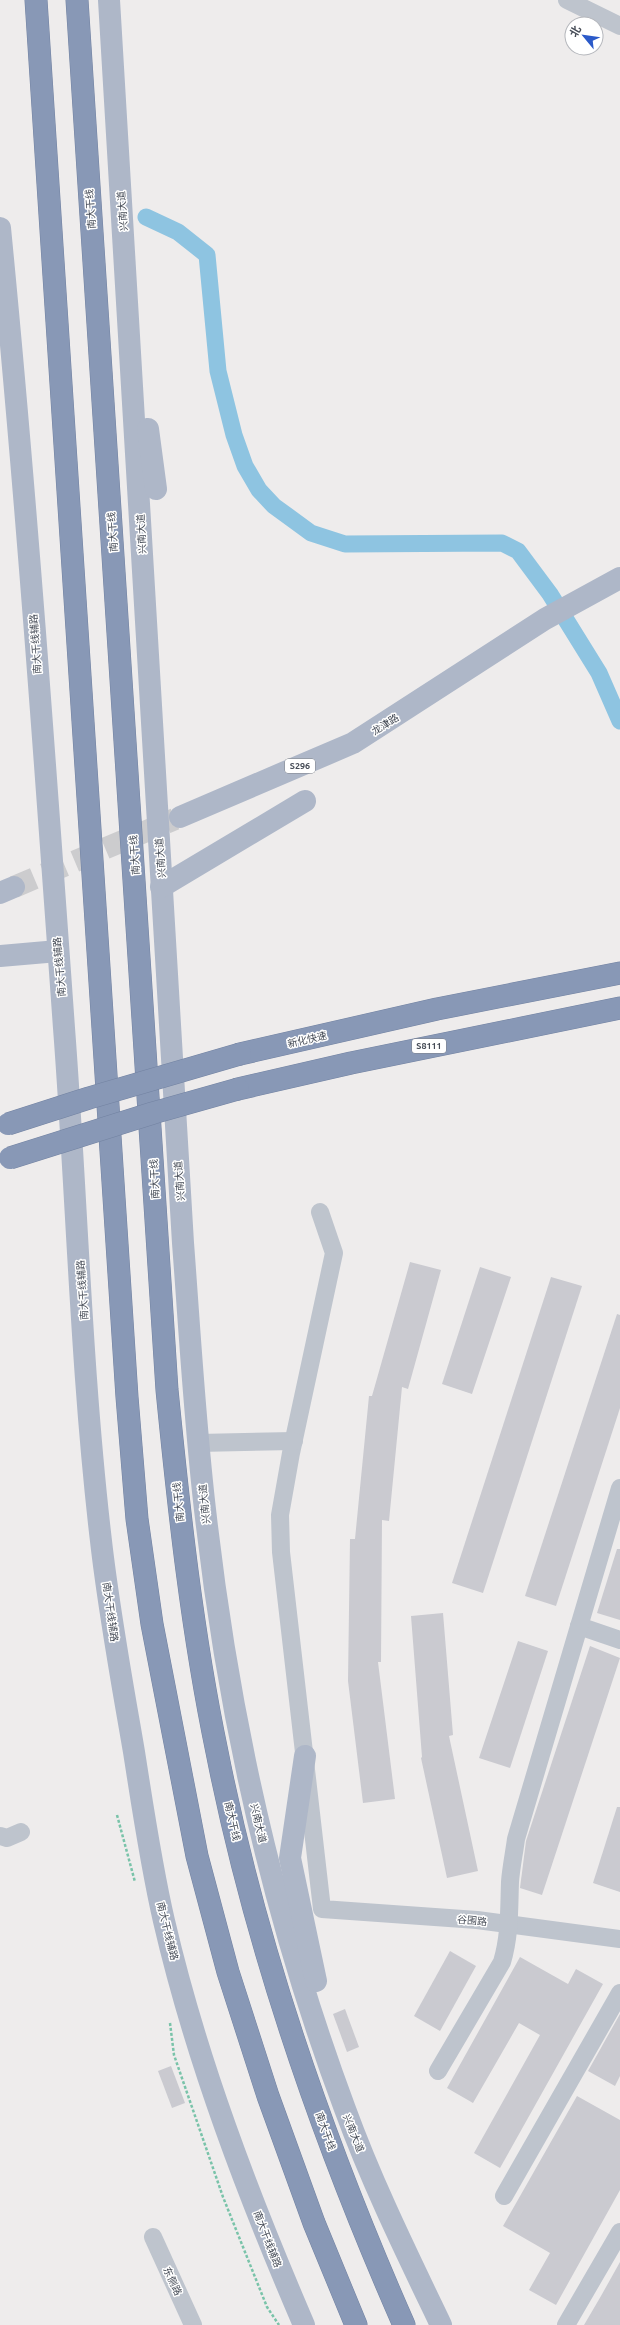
<svg xmlns="http://www.w3.org/2000/svg" width="620" height="2325" viewBox="0 0 620 2325" font-family="Ubuntu,'Noto Sans SC',sans-serif">
<rect width="100%" height="100%" fill="#eeecec"/>
<g fill="none" stroke-linecap="round" stroke-linejoin="round">
<path stroke="#8ec4e1" stroke-width="17" d="M146,217L178,232L207,255L218,371L234,435L245,466L259,490L274,506L311,533L345,544L502,543L518,551L550,594L599,673L620,721"/>
</g>
<g fill="#cacad0">
<path d="M410,1262L441,1270L408,1389L402,1387L389,1521L382,1520L381,1662H378L395,1799L363,1803L348,1681L350,1539H355L369,1396H372Z"/>
<path d="M480,1267L511,1277L472,1394L442,1384Z"/>
<path d="M551,1277L582,1286L483,1593L452,1583Z"/>
<path d="M617,1314L620,1315V1408L556,1606L525,1596Z"/>
<path d="M617,1549H620V1620L597,1613Z"/>
<path d="M443,1613L453,1735L449,1736L478,1871L447,1878L421,1758L422,1757L411,1616Z"/>
<path d="M518,1641L548,1651L510,1768L479,1758Z"/>
<path d="M590,1646L620,1658L542,1895L520,1888L526,1841Z"/>
<path d="M617,1807H620V1892L593,1883Z"/>
<path d="M450,1951L476,1966L440,2031L414,2016Z"/>
<path d="M520,1957L568,1984L576,1969L603,1984L500,2168L474,2153L540,2035L519,2023L473,2103L447,2088Z"/>
<path d="M345,2009L359,2047L347,2052L333,2014Z"/>
<path d="M620,2014V2076L615,2086L588,2071Z"/>
<path d="M171,2066L185,2103L172,2108L158,2071Z"/>
<path d="M577,2096L620,2120V2190L556,2305L529,2290L550,2253L503,2226Z"/>
<path d="M620,2262V2325H584L601,2296Z"/>
</g>
<g fill="none" stroke-linecap="round" stroke-linejoin="round">
<path stroke="#ccccce" stroke-width="22" stroke-dasharray="22 11" stroke-linecap="butt" d="M14,887L175,819"/>
<defs>
<g id="highway">
<path d="M36,0L127,1397L137,1519L152,1624L197,1856L228,1972L268,2096L314,2223L356,2325"/>
<path d="M77,0L167,1390C179,1511 192,1632 217,1752C256,1949 323,2141 404,2325"/>
<path d="M240,1054L437,1009L620,973"/>
<path d="M238,1089L351,1063L620,1008"/>
</g>
</defs>
<use href="#highway" stroke="#7383a2" stroke-width="23"/>
<g stroke="#79c3a9" stroke-width="2.5" stroke-dasharray="3 2" stroke-linecap="butt">
<path d="M117,1815L135,1882"/>
<path d="M170,2023L174,2055L223,2197L267,2307L279,2325"/>
</g>
<g stroke="#bec4cd" stroke-width="18">
<path d="M567,0L620,26"/>
<path d="M320,1212L334,1253L291,1453L280,1515L281,1552L322,1909L477,1920L620,1939"/>
<path d="M198,1443L294,1441"/>
<path d="M579,1626L620,1640"/>
<path d="M0,1836L7,1838L21,1832"/>
<path d="M438,2071L502,1962C510,1935 509,1910 510,1882C511,1868 514,1854 516,1839L620,1488"/>
<path d="M504,2196L620,1993"/>
<path d="M153,2237L193,2325"/>
<path d="M566,2325L620,2232"/>
</g>
<g stroke="#aeb7c8" stroke-width="22">
<path d="M109,0L183,1243C190,1335 195,1427 206,1518C229,1719 274,1919 345,2109C372,2183 407,2254 441,2325"/>
<path d="M0,228C26,494 45,761 64,1028C77,1199 81,1371 101,1541C109,1612 122,1682 134,1752C143,1809 151,1865 164,1921C196,2059 248,2195 304,2325"/>
<path d="M148,429L156,489"/>
<path d="M180,817L353,743L545,619L620,578"/>
<path d="M161,887L305,801"/>
<path d="M0,893L14,887"/>
<path d="M0,956L58,951"/>
<path d="M305,1756L290,1858L316,1981"/>
</g>
<use href="#highway" stroke="#8898b6" stroke-width="22"/>
<defs>
<g id="highway-bridge">
<path d="M8,1124L89,1098L240,1054"/>
<path d="M10,1158L153,1113L238,1089"/>
</g>
</defs>
<use href="#highway-bridge" stroke="#7383a2" stroke-width="23" stroke-linecap="butt"/>
<use href="#highway-bridge" stroke="#8898b6" stroke-width="22"/>
</g>
<g text-anchor="middle" stroke-width="3" stroke-linejoin="round" paint-order="stroke">
<g fill="#fff" stroke="#7e8289" stroke-width="1">
<rect x="285" y="759" width="30" height="14" rx="3"/>
<rect x="412" y="1039" width="34" height="14" rx="3"/>
</g>
<g font-size="9" font-weight="bold" fill="#464c57">
<text x="300" y="769">S296</text>
<text x="429" y="1049">S8111</text>
</g>
<g font-size="10" fill="#464c57" stroke="#fff">
<text transform="translate(90 209) rotate(-94)" y="4">南大干线</text>
<text transform="translate(122 211) rotate(-94)" y="4">兴南大道</text>
<text transform="translate(112 532) rotate(-94)" y="4">南大干线</text>
<text transform="translate(141 534) rotate(-93)" y="4">兴南大道</text>
<text transform="translate(35 644) rotate(-94)" y="4">南大干线辅路</text>
<text transform="translate(385 724) rotate(-32)" y="4">龙津路</text>
<text transform="translate(134 855) rotate(-94)" y="4">南大干线</text>
<text transform="translate(160 858) rotate(-94)" y="4">兴南大道</text>
<text transform="translate(59 967) rotate(-95)" y="4">南大干线辅路</text>
<text transform="translate(307 1039) rotate(-13)" y="4">新化快速</text>
<text transform="translate(154 1179) rotate(-93)" y="4">南大干线</text>
<text transform="translate(179 1181) rotate(-94)" y="4">兴南大道</text>
<text transform="translate(82 1290) rotate(-94)" y="4">南大干线辅路</text>
<text transform="translate(178 1502) rotate(-96)" y="4">南大干线</text>
<text transform="translate(204 1504) rotate(-96)" y="4">兴南大道</text>
<text transform="translate(111 1612) rotate(82)" y="4">南大干线辅路</text>
<text transform="translate(233 1821) rotate(77)" y="4">南大干线</text>
<text transform="translate(259 1823) rotate(77)" y="4">兴南大道</text>
<text transform="translate(472 1920) rotate(5)" y="4">谷围路</text>
<text transform="translate(168 1931) rotate(76)" y="4">南大干线辅路</text>
<text transform="translate(326 2131) rotate(70)" y="4">南大干线</text>
<text transform="translate(354 2133) rotate(68)" y="4">兴南大道</text>
<text transform="translate(268 2239) rotate(69)" y="4">南大干线辅路</text>
<text transform="translate(173 2281) rotate(65)" y="4">东侧路</text>
</g>
</g>
<g transform="translate(584 36) rotate(299)"><circle r="19" fill="#ffffff" stroke="#b5b7bc"/>
<path d="M0-3L7 15L0 10L-7 15Z" fill="#2b5ac9"/>
<text y="-6" font-size="11" font-weight="bold" text-anchor="middle" fill="#464c57">北</text>
</g>
</svg>
